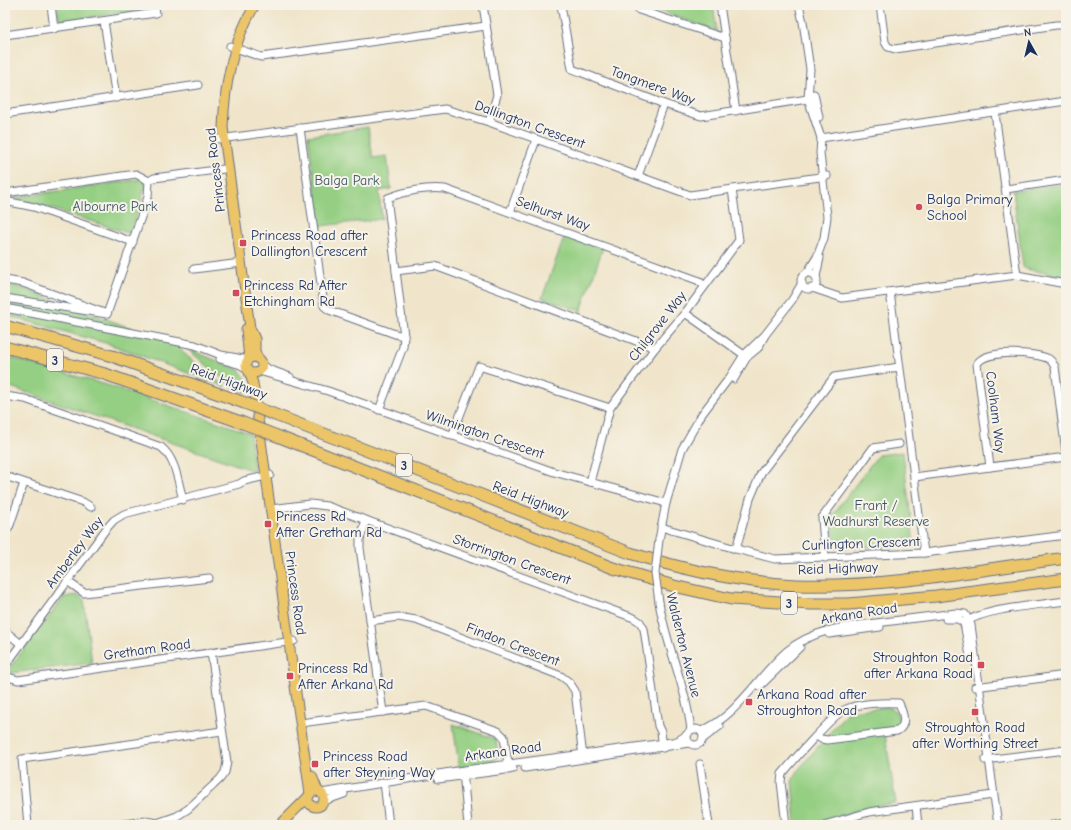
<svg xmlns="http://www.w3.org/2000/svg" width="1071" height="830" viewBox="0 0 1071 830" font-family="'Comic Neue',sans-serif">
<rect width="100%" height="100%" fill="#f7f3e8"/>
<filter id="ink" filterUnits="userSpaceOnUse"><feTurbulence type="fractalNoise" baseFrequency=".025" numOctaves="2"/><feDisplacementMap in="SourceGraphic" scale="8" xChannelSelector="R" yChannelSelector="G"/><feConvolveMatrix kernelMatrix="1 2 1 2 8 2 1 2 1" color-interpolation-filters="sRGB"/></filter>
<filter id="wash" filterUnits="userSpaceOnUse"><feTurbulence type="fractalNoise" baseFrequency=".012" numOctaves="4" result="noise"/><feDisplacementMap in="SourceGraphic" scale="16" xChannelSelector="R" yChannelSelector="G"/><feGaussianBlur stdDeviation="0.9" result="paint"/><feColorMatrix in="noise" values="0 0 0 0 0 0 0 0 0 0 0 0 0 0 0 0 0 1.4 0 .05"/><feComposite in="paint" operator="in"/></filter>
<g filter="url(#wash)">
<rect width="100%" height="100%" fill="#f0e5ca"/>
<g fill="#95cf83" stroke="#587f70">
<path d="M57,5H146V10L59,21Z"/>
<path d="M645,5H713L717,31L646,6Z"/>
<path d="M368,127L373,158L387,156L391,189L379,191L382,219L320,226L308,136Z"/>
<path d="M142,179L146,184L131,234L37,204L10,198Z"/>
<path d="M1066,184V277L1026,269L1023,267L1013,191Z"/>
<path d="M565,235L603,248L581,311L542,298Z"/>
<path d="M5,285L19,287L177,345L188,357L226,387L109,344L5,315Z"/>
<path d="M186,348L239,370L246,378V393L234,388Z"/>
<path d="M5,356L107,385L250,433L254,471L5,385Z"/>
<path d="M903,452L914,545L836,548L831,517L878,455Z"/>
<path d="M77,595L84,600L92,663L11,673L10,667L64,597Z"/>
<path d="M888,707L897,712L899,722L895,726L884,728L896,803L868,807L811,825H796L792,781L799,769L848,711Z"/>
<path d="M453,724L496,739L498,756L493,762L459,768Z"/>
</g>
</g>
<g filter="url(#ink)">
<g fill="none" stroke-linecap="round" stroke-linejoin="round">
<defs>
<g id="minor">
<path d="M51,5L54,29"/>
<path d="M483,5L497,95L489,122"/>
<path d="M561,5L572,69L664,104L701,116L814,98"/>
<path d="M638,5L639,10L725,38"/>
<path d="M720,5L736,111"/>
<path d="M799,5L803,22L810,69L808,99L821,138L820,153L827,217L824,238L817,257L807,273"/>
<path d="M880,5L885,42L888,47L895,49L1056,25H1066"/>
<path d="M104,21L116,98"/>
<path d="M5,35L156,13L154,5"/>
<path d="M230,46L261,57L486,26"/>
<path d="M814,94L819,117"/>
<path d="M995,113L1017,275"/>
<path d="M5,114L198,85"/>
<path d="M300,128L324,306L329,310L395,334L404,336"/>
<path d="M821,138L1066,101"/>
<path d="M219,139L445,109L489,122L690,195L827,176"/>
<path d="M638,176L664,104"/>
<path d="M1006,189L1066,180"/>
<path d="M5,193L136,174L149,181"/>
<path d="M5,201L34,207L133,242"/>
<path d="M510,212L536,140"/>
<path d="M194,269L241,263"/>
<path d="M396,271L435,266L655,348"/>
<circle cx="809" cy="281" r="8"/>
<path d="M816,276L820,258"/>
<path d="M5,280L23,283L107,314L5,298"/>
<path d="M812,288L842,298L1017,275L1066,284"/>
<path d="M890,292L924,553"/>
<path d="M5,308L195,345L221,355L248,360"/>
<path d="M685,313L747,357"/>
<path d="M107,314L148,197L149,181L154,178L224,169"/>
<path d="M220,359L241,365L247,369"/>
<path d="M261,363L268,369L290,377"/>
<path d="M259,371L328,391L554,472L666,503"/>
<path d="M734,379L747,357L758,348L765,335L792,300L802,283"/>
<path d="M5,396L25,399L161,447C176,459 178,482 183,500"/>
<path d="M379,410L403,347L404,336L388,205V198C405,191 428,187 445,189L697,280L704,285"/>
<path d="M452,436L479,366L610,408"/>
<path d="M990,467L977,364C985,349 1035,352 1049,359C1052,361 1053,364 1055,367L1066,452"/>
<path d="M5,476L83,502L91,507"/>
<path d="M914,477L1066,457"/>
<path d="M590,482L610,408L655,348L685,313L739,240L732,189"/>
<path d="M271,509L310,504L327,506L634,618L640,622L644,629L658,726L661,732L663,748"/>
<path d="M366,520L360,539V548L383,712"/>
<path d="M661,527L736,549L775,559L924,553L1066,535"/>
<path d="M5,533L10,525L24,483"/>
<path d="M659,540L666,503L682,449L702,414L730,377L744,355L765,335"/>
<path d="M736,549L750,499L761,473L834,377L899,367"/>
<path d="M825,558L822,518L873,448L899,444"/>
<path d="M67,581L84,593L209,578"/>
<path d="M659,602C666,645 686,686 691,730"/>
<path d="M946,619H958L964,623L970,656"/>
<path d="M370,621L398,617L416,620L561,676L569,682L575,691L583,757"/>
<path d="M966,622C986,608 1040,605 1066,601"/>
<path d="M5,631L21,644"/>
<path d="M829,634L880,627"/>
<path d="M5,666L106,529L114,520L124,514L239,484L244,481L270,475"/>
<path d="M5,676L18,680L294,641"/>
<path d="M760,686L800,647"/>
<path d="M975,687L1066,675"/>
<path d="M301,723L426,706L498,731L504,737L509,770"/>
<circle cx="695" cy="737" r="8"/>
<path d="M701,731C737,717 758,676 787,651C815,628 849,626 884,622C908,619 932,616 956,613L965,614L971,625L998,825"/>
<path d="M704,738L720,726"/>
<path d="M985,760L1066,750"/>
<path d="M700,764L709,825"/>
<path d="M525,768L689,743"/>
<path d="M463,772L468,825"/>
<path d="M438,779L513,769"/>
<path d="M384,782L389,825"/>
<path d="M321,793L457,771L672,742L679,740L688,734"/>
<path d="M324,801L344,794"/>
<path d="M916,806L918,825"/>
<path d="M28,825L22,759L222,731"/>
<path d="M117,825L146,821L157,823L177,816L188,809L220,779L225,772L227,762L211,652"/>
<path d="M786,825L781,782L782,774C792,762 833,715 844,710C859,703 883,702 899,703C903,713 908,725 897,731L827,740L821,739L817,736"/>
<path d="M824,825L869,812L993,795"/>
<path d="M1052,825L1066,823"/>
</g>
<g id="major">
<path d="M255,5C232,43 225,83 223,127L250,328L255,339V351L258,359"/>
<path d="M246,329L249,359"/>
<circle cx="254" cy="365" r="8"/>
<path d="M249,372L253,383L310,794"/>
<path d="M312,776L318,791"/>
<circle cx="316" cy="799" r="8"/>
<path d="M280,825L309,796"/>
</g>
<g id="highway">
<path d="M5,326L112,356L242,402"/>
<path d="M5,347L105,374L243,423"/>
<path d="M278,416L630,553C684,570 739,582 796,585C886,588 977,570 1066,558"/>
<path d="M277,436L613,568L674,586L731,599L811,604H849L936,596L1066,579"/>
</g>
</defs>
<use href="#minor" stroke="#666f84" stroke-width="9"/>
<use href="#major" stroke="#666f84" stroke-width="11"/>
<use href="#highway" stroke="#666f84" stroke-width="13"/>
<use href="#minor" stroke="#fff" stroke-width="7"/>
<use href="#major" stroke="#edc569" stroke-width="9"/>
<use href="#highway" stroke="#edc569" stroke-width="11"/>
<defs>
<path id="minor-bridge" d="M659,540L655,573L659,602"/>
<g id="highway-bridge">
<path d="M242,402L278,416"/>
<path d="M243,423L277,436"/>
</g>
</defs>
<use href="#minor-bridge" stroke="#666f84" stroke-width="9" stroke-linecap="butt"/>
<use href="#highway-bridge" stroke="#666f84" stroke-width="13" stroke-linecap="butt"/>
<use href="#minor-bridge" stroke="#fff" stroke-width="7"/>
<use href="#highway-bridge" stroke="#edc569" stroke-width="11"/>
</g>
</g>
<g fill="#d1495b" stroke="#f7f3e8" stroke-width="1.5">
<circle cx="919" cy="207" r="4"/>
<rect x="239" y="239" width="8" height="8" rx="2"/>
<rect x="232" y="289" width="8" height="8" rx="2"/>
<rect x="264" y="520" width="8" height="8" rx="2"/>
<rect x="977" y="661" width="8" height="8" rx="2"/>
<rect x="286" y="672" width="8" height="8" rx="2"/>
<rect x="745" y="698" width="8" height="8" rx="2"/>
<rect x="971" y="708" width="8" height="8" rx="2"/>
<rect x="311" y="760" width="8" height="8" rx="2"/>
</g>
<g text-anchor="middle" stroke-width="4" stroke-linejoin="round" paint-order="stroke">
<g fill="#f7f3e8" stroke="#5d6a87" stroke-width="1">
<rect x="47" y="349" width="16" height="22" rx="3"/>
<rect x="396" y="454" width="16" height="22" rx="3"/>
<rect x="781" y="592" width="16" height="22" rx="3"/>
</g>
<g font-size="13" font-weight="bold" fill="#1b2f5e">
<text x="55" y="365">3</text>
<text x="404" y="470">3</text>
<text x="789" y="608">3</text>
</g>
<g font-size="14" fill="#1b2f5e" stroke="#f7f3e8">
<text transform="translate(653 85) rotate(20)" y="5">Tangmere Way</text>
<text transform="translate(530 124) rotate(20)" y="5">Dallington Crescent</text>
<text transform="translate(215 170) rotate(-97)" y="5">Princess Road</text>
<text transform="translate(553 213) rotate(20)" y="5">Selhurst Way</text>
<text transform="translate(657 326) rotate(-52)" y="5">Chilgrove Way</text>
<text transform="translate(229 381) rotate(20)" y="5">Reid Highway</text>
<text transform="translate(996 412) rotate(83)" y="5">Coolham Way</text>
<text transform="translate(485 434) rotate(19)" y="5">Wilmington Crescent</text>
<text transform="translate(531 499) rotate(21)" y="5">Reid Highway</text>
<text transform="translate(861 543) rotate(-2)" y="5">Curlington Crescent</text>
<text transform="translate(74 552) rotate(-53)" y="5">Amberley Way</text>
<text transform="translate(512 559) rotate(20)" y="5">Storrington Crescent</text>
<text transform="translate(838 568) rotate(-2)" y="5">Reid Highway</text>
<text transform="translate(296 593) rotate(82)" y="5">Princess Road</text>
<text transform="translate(859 613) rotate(-9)" y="5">Arkana Road</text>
<text transform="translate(513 644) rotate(21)" y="5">Findon Crescent</text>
<text transform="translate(684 645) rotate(76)" y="5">Walderton Avenue</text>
<text transform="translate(147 649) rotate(-8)" y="5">Gretham Road</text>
<text transform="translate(503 751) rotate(-8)" y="5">Arkana Road</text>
</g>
<g font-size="14" fill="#3a5767" stroke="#f7f3e8">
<text x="347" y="185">Balga Park</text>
<text x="115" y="211">Albourne Park</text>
<text x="876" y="510">Frant /<tspan x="876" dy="16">Wadhurst Reserve</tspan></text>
</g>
<g font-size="14" fill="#1b2f5e" stroke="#f7f3e8" text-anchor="start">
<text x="927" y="204">Balga Primary<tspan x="927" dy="16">School</tspan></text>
<text x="251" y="240">Princess Road after<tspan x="251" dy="16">Dallington Crescent</tspan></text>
<text x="244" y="290">Princess Rd After<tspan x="244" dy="16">Etchingham Rd</tspan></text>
<text x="276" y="521">Princess Rd<tspan x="276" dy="16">After Gretham Rd</tspan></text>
<text x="973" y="662" text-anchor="end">Stroughton Road<tspan x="973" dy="16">after Arkana Road</tspan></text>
<text x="298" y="673">Princess Rd<tspan x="298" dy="16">After Arkana Rd</tspan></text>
<text x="757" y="699">Arkana Road after<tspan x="757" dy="16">Stroughton Road</tspan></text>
<text x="975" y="732" text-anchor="middle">Stroughton Road<tspan x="975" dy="16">after Worthing Street</tspan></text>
<text x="323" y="761">Princess Road<tspan x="323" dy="16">after Steyning Way</tspan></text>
</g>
</g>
<rect width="1071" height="830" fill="none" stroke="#f7f3e8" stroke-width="20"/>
<g transform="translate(1029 42) rotate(352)" stroke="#f7f3e8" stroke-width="3" paint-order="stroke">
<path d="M0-3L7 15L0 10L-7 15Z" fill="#1b2f5e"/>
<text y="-6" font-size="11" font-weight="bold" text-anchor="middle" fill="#1b2f5e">N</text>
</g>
</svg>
